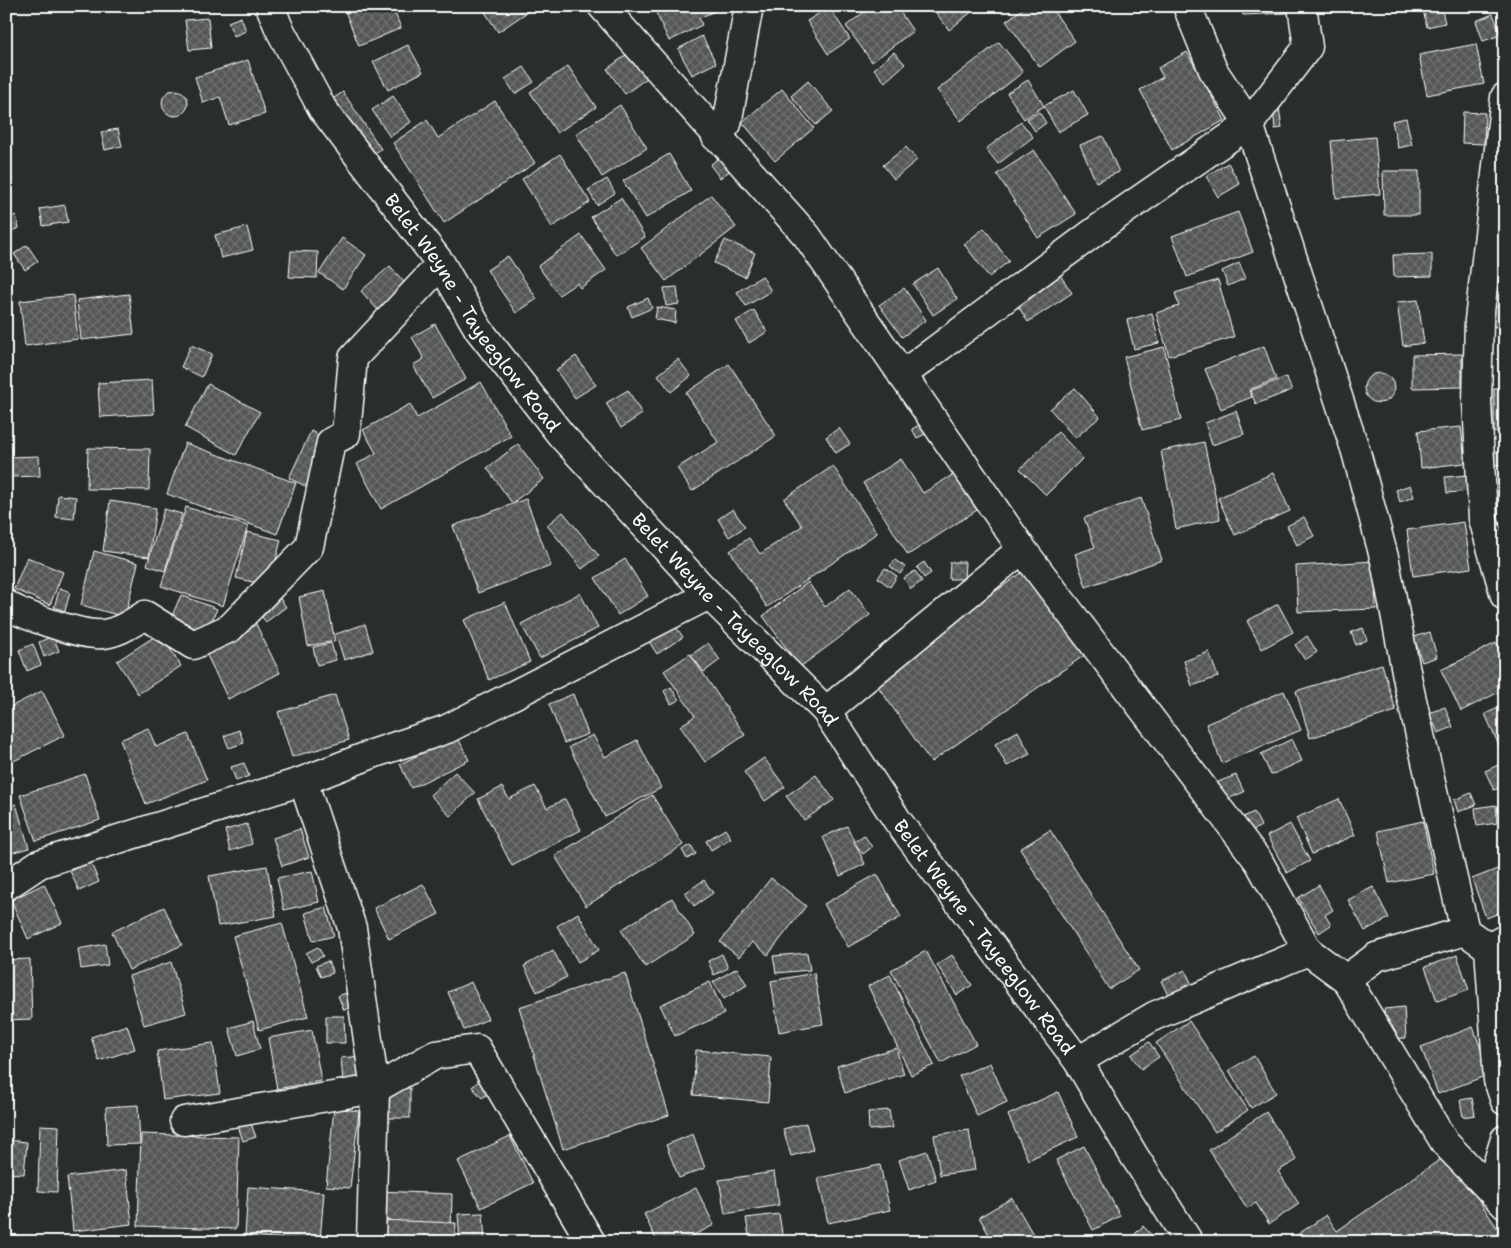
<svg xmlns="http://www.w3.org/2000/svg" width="1511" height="1248" viewBox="0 0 1511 1248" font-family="'Shantell Sans',sans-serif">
<defs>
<pattern id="building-cross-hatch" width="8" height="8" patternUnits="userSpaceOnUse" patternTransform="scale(1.25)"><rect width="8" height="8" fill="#555758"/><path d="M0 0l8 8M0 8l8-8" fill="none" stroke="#6e7071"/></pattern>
</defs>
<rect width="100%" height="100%" fill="#2a2d2e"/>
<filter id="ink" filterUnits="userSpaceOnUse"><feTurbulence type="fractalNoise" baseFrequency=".02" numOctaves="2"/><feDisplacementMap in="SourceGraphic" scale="10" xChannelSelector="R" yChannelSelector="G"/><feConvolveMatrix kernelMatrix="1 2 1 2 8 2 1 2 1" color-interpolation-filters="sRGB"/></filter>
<g filter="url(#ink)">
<g fill="url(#building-cross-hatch)" stroke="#fff">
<path d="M343,6H392L401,28L359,46Z"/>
<path d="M481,6H536L498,32Z"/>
<path d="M653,6H716L717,10L699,18L702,25L669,41Z"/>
<path d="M872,6H896L913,31L872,62L846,26Z"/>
<path d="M940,6H979L949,30L934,10Z"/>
<path d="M1026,6H1050L1075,41L1040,67L1006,21Z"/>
<path d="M1242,6H1287V13L1243,15Z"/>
<path d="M1441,6L1445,23L1427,27L1423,10Z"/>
<path d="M829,7L850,39L828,54L807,21Z"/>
<path d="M1493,14L1501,35L1483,41L1476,21Z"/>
<path d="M241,17L246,31L234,36L228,22Z"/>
<path d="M208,18L211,48L189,50L185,20Z"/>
<path d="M702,36L716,63L692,75L678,49Z"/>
<path d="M999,42L1023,72L961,121L937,90Z"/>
<path d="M1476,44L1484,84L1427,95L1419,55Z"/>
<path d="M408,45L423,72L388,90L373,62Z"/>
<path d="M894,52L905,64L885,82L874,69Z"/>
<path d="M1187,52L1225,120L1172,150L1140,90L1163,77L1158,68Z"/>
<path d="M629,53L647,78L625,94L607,69Z"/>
<path d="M248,60L265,114L229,125L220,97L203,103L195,77Z"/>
<path d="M568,66L596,107L557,133L530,92Z"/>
<path d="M524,67L534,82L515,94L505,79Z"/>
<path d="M1028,80L1044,106L1024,119L1007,93Z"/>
<path d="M808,81L833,111L816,125L791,96Z"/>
<path d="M782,89L814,128L775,161L742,122Z"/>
<path d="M1074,90L1088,115L1058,132L1044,106Z"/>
<circle cx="175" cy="103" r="13"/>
<path d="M343,92L381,149L369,157L331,100Z"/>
<path d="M393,96L411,122L390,137L372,110Z"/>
<path d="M495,101L535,163L444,223L393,143L427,120L438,138Z"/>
<path d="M620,105L647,148L602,177L576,134Z"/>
<path d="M1279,107L1282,128L1275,129L1273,108Z"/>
<path d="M1039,112L1046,123L1035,131L1027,119Z"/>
<path d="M1463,112L1485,113L1484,144L1462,143Z"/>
<path d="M1406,118L1412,145L1398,148L1392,121Z"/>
<path d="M1021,122L1033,137L998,164L986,149Z"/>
<path d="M118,129L122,146L105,150L101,132Z"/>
<path d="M1103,136L1119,172L1096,182L1080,145Z"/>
<path d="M1375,137L1380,194L1336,198L1331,141Z"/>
<path d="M906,147L917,160L894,179L883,165Z"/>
<path d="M1034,150L1076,214L1038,238L997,174Z"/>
<path d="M725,153L736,166L720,178L710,165Z"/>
<path d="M560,154L590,202L552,227L522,179Z"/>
<path d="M669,154L691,191L646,218L623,181Z"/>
<path d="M1228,163L1240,184L1218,197L1206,176Z"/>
<path d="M1383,171H1419V215H1384Z"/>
<path d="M607,179L615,193L597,205L588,190Z"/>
<path d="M711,195L736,227L666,281L641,248Z"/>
<path d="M621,198L645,237L616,255L591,217Z"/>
<path d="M65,205L68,222L43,226L40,209Z"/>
<path d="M1238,212L1253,252L1187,277L1172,236Z"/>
<path d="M16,215L19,228L11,231L6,218Z"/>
<path d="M247,227L253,250L221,258L215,235Z"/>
<path d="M984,228L1009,261L989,277L964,244Z"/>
<path d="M581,235L606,270L580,288L577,283L559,295L538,266Z"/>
<path d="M342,238L366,255L343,289L319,273Z"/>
<path d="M725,240L755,253L745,277L714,263Z"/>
<path d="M27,245L38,261L25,270L14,254Z"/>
<path d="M291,251L318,252L317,278L289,277Z"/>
<path d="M1432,254V276L1394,277L1393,255Z"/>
<path d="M508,256L537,299L516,313L487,270Z"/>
<path d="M1239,263L1246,278L1228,286L1222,271Z"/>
<path d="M390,266L412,291L384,317L361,291Z"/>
<path d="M938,268L957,299L933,315L913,284Z"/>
<path d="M1058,272L1072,293L1028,322L1015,301Z"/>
<path d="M762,276L771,291L746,306L737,292Z"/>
<path d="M1218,280L1234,337L1169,356L1156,313L1179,306L1175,293Z"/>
<path d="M1503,284H1505V328L1490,326L1492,306L1500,307Z"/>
<path d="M677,287L679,304L666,306L664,288Z"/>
<path d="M904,288L926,320L902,337L879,305Z"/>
<path d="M129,294L134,334L81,340L77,300Z"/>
<path d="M73,295L78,339L25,346L20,301Z"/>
<path d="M648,298L652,308L632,317L628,307Z"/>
<path d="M1418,300L1424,343L1403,346L1397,302Z"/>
<path d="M657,307L676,310L675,323L655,319Z"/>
<path d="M754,310L767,332L749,343L736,321Z"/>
<path d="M1152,313L1159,343L1134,349L1127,320Z"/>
<path d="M435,324L466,379L432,398L413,365L424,359L412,337Z"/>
<path d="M191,345L212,354L202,377L181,367Z"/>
<path d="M1264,346L1276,379L1249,390L1252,397L1221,409L1205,369Z"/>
<path d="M1164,347L1181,420L1142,430L1124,357Z"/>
<path d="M1462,354V387L1412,388V355Z"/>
<path d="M576,356L596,385L575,398L556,370Z"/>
<path d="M678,359L691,376L671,392L658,375Z"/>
<path d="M729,364L776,436L692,491L677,468L718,442L686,393Z"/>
<circle cx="1379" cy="388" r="15"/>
<path d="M1286,377L1292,390L1256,404L1250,391Z"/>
<path d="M152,380L154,414L100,417L98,383Z"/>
<path d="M481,382L511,436L381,509L357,464L376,453L363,430L410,404L417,418Z"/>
<path d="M208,384L260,412L236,455L185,427Z"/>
<path d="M1075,388L1100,417L1075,438L1050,409Z"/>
<rect x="1494" y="388" width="11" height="44"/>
<path d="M628,390L642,414L621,428L606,403Z"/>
<path d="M1236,411L1244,434L1212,445L1205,423Z"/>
<path d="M924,422L929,432L917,438L912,429Z"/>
<path d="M1461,427L1465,463L1421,468L1418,431Z"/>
<path d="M839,428L850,444L836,453L826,437Z"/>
<path d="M311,431L331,441L309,488L289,478Z"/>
<path d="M1058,432L1083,458L1046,495L1020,469Z"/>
<path d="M1204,442L1220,519L1176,529L1161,451Z"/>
<path d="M185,443L296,483L277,534L167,494Z"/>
<path d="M518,444L544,479L512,503L487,468Z"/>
<path d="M88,448L150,449L149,490L87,489Z"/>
<path d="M1492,452H1505V465H1491Z"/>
<path d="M39,456L40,476L8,477V457Z"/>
<path d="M901,459L923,493L954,474L977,510L908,555L863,483Z"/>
<path d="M833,466L877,533L767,607L730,551L749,538L760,554L802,526L784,499Z"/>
<path d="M1273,473L1290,511L1235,535L1218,498Z"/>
<path d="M1468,475L1470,491L1447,493L1445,477Z"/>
<path d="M1410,485L1414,497L1400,502L1396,490Z"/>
<path d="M58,495L76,497L74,519L56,517Z"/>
<path d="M1141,498L1162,560L1086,587L1075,554L1095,547L1084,518Z"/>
<path d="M526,499L551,566L478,593L453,526Z"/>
<path d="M110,501L156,508L149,557L103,551Z"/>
<path d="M186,507L248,526L223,606L161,586Z"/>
<path d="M164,509L182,514L165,571L147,565Z"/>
<path d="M733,509L745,527L729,537L718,519Z"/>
<path d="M563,512L599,556L582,569L547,525Z"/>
<path d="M1304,517L1314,536L1297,545L1287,526Z"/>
<path d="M1464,522L1471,568L1413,576L1407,530Z"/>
<path d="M247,532L281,540L269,586L236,578Z"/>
<path d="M94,551L138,563L125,617L81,605Z"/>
<path d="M27,557L63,572L50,605L14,589Z"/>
<path d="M625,559L648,596L618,615L595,578Z"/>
<path d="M895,560L905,567L900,574L890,566Z"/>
<path d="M1374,561L1376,609L1298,612L1296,566Z"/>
<path d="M924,562L931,573L924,578L917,567Z"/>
<path d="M950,562H965L964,579H949Z"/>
<path d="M1030,567L1089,652L931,762L872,678Z"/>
<path d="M885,568L897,576L890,587L878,578Z"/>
<path d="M915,571L922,581L911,589L904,578Z"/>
<path d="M808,582L825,607L850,588L870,615L800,667L763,616Z"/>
<path d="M60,588L70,592L65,611L54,607Z"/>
<path d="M325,591L335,641L308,646L299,597Z"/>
<path d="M276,593L286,607L266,622L255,608Z"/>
<path d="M580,593L598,628L540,658L521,624Z"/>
<path d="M181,595L217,609L203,640L168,625Z"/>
<path d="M505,602L530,662L489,680L464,620Z"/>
<path d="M1278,604L1293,632L1262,649L1247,621Z"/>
<path d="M669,617L683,637L657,654L644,634Z"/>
<path d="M254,620L280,673L228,699L202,645Z"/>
<path d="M365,624L373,651L344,660L336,634Z"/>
<path d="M1363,628L1367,640L1356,645L1351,632Z"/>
<path d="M1430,632L1437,657L1422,662L1414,637Z"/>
<path d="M160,633L181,666L138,694L117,661Z"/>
<path d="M53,636L59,651L44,657L39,642Z"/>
<path d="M1307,636L1317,652L1305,660L1295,645Z"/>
<path d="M331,643L336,660L317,665L313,647Z"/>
<path d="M708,643L720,660L704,672L691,655Z"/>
<path d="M1496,643L1505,661V689L1461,711L1441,670Z"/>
<path d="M33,644L41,665L27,671L19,650Z"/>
<path d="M1209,652L1218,677L1192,686L1184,661Z"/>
<path d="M690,654L745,735L705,762L680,726L695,716L664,671Z"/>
<path d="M1382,664L1396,711L1310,738L1296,691Z"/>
<path d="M671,687L679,700L671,704L664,691Z"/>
<path d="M42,691L65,735L8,764L6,761V709Z"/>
<path d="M1284,691L1301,730L1222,763L1206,724Z"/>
<path d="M573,694L588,734L564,743L549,704Z"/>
<path d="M335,695L349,740L292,757L278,712Z"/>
<path d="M1505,705V759L1485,714Z"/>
<path d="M1445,707L1453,727L1438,733L1429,713Z"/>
<path d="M148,728L156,747L188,734L207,780L146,804L120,740Z"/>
<path d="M239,730L244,743L229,748L224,736Z"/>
<path d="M1018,731L1030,754L1007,766L995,744Z"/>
<path d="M593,735L605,757L637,740L661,788L605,817L569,747Z"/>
<path d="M457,736L469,760L411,788L400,764Z"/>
<path d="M1292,739L1302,761L1271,775L1261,754Z"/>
<path d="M764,758L785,787L765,801L744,772Z"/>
<path d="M1505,762V785L1494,790L1485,771Z"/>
<path d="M244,763L249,776L236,781L231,767Z"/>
<path d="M455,772L475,793L450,816L430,795Z"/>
<path d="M85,774L100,820L36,841L20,795Z"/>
<path d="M816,775L834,800L804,820L786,796Z"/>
<path d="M1236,775L1244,792L1225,800L1218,782Z"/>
<path d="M535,786L547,808L565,799L581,830L512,866L478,799L502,787L509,799Z"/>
<path d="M1471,793L1476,805L1458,812L1454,800Z"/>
<path d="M652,795L683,845L586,906L555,856Z"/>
<path d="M1339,799L1355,835L1312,854L1296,818Z"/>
<path d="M16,804L29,848L6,854V807Z"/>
<path d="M1496,805L1497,823L1477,826L1475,808Z"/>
<path d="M1254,812L1261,826L1244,835L1237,820Z"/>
<path d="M1423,821L1434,874L1389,883L1378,831Z"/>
<path d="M247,824L252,844L230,851L225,830Z"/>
<path d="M1290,824L1310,861L1287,873L1267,836Z"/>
<path d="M847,826L865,864L840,876L823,837Z"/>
<path d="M300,829L309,857L282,866L273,838Z"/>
<path d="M725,829L731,838L711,850L706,841Z"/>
<path d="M1050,830L1139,970L1109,989L1020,849Z"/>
<path d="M864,835L872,847L863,854L854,842Z"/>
<path d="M691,845L696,854L687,859L682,850Z"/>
<path d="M90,861L99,882L79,891L70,871Z"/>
<path d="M267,866L276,916L218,926L209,876Z"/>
<path d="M1505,866V911L1486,918L1472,879Z"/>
<path d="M312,871L319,902L284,910L277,878Z"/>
<path d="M877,874L901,917L848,947L824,904Z"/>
<path d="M771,878L806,906L768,955L752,942L739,957L720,942Z"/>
<path d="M704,880L713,893L694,906L685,893Z"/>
<path d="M44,884L62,923L28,939L11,900Z"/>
<path d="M423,884L439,914L389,939L374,908Z"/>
<path d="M1319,885L1333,910L1325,915L1331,925L1319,933L1298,898Z"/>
<path d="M1373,887L1389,918L1365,931L1348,900Z"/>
<path d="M672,898L695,935L645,967L621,930Z"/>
<path d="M164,907L182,945L129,970L112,932Z"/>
<path d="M326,907L334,936L313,941L305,913Z"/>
<path d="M578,913L599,950L578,962L557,926Z"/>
<path d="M282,923L308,1017L259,1030L233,936Z"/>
<path d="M105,944L108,965L81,969L78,949Z"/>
<path d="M318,947L323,956L311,962L306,953Z"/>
<path d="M553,950L567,977L537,992L524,966Z"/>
<path d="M926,951L976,1044L941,1063L891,970Z"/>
<path d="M807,953L810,970L776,973L773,956Z"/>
<path d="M722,954L728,968L714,975L708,961Z"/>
<path d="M952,955L972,985L957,995L937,965Z"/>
<path d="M1457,955L1469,990L1437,1001L1425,967Z"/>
<path d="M30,959L32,1019L6,1020V960Z"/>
<path d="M328,961L333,973L321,977L316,966Z"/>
<path d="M171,962L186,1013L144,1025L129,976Z"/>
<path d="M737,968L747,985L724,999L713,982Z"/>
<path d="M1185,970L1195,991L1172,1003L1161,981Z"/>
<path d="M625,973L669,1115L563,1149L519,1007Z"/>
<path d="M814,973L823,1024L779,1032L771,981Z"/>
<path d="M890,975L934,1065L911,1075L868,986Z"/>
<path d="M471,982L488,1019L464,1030L448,992Z"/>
<path d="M710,982L724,1014L675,1036L660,1005Z"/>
<path d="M349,992L354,1006L344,1010L338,996Z"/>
<path d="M1404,1007L1406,1038L1387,1039L1384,1009Z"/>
<path d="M326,1016H344L345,1043H326Z"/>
<path d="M253,1021L260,1049L237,1056L229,1028Z"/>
<path d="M1189,1021L1248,1110L1215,1132L1156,1043Z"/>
<path d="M127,1025L135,1049L99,1061L91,1037Z"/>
<path d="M1473,1027L1490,1074L1438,1094L1421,1047Z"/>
<path d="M312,1030L321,1081L277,1089L268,1038Z"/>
<path d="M1149,1042L1159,1057L1141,1069L1131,1055Z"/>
<path d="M213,1043L220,1093L163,1100L157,1051Z"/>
<path d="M896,1048L904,1074L845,1093L837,1066Z"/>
<path d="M696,1050L771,1057L768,1102L693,1095Z"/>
<path d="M362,1056L364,1080L343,1082L341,1058Z"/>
<path d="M1254,1056L1276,1093L1251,1108L1229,1070Z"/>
<path d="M990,1063L1007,1102L977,1116L959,1076Z"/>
<path d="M482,1078L492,1090L482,1098L472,1087Z"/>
<rect x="377" y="1088" width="33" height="30"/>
<path d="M1058,1092L1078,1137L1028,1160L1008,1115Z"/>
<path d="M1472,1098L1475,1115L1463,1117L1460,1100Z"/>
<path d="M138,1105L140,1144L107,1145L106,1107Z"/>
<path d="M334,1108L359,1111L350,1188L326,1186Z"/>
<path d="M889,1110L892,1128L869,1130L868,1112Z"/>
<path d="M1266,1112L1297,1160L1278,1171L1299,1204L1269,1224L1256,1203L1247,1208L1209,1150Z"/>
<path d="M250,1121L256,1137L243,1141L238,1126Z"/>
<path d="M806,1123L813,1150L791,1156L783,1129Z"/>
<path d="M40,1125L59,1126L57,1192L38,1191Z"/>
<path d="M969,1130L975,1170L940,1175L934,1135Z"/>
<path d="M141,1134L239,1137L236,1229L138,1226Z"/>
<path d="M693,1134L705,1168L679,1178L666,1145Z"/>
<path d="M510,1136L533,1183L481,1208L458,1161Z"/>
<path d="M6,1140L27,1142L24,1174L6,1173Z"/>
<path d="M1084,1146L1120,1216L1093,1230L1056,1160Z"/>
<path d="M927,1151L936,1180L909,1190L899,1160Z"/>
<path d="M1448,1154L1500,1232L1485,1242L1290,1240L1326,1215L1337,1231Z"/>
<path d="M880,1165L890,1210L828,1223L818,1178Z"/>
<path d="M126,1170L132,1224L73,1231L67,1177Z"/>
<path d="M774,1172L779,1205L725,1214L719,1180Z"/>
<path d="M248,1187L324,1192L320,1241L245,1236Z"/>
<path d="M696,1188L714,1225L680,1242H657L644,1214Z"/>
<path d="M379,1191L452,1194L451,1232L377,1229Z"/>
<path d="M1012,1198L1034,1236L1024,1242H993L979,1217Z"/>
<path d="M483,1213L485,1242H460L458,1214Z"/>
<path d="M779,1214L783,1239L750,1242L746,1218Z"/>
<path d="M380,1220L456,1223L455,1242H379Z"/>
<path d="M1143,1226L1156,1240L1154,1242H1137L1132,1237Z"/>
<path d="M6,1234L29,1238V1242H6Z"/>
</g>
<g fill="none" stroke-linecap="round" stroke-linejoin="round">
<defs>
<g id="minor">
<path d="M602,6L807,236L1022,549L1259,862L1308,951L1346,979L1445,1143L1505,1205"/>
<path d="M1187,6L1213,70L1249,124L1356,452L1385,561L1409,687L1465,931L1489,948"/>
<path d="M1505,97L1479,320L1477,402L1483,519L1505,596"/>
<path d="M716,137L727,124L749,6"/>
<path d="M902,375L1109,221L1249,124L1308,47L1302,6"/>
<path d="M6,604C20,615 77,633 95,634C113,636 131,624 145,615L193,645L230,628L309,547L331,442L346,434L353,358L441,264"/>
<path d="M826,711L1022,549"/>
<path d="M303,781L352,928L375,1089L371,1242"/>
<path d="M6,886L39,864L303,781L375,753L447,729L709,595"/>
<path d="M1503,940L1489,948L1498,1080L1505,1101"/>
<path d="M1346,979L1376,957L1465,931"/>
<path d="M1078,1061L1154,1016L1308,951"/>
<path d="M184,1121L375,1089L435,1055L477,1049L591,1242"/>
<path d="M1490,1188L1505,1139"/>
</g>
<g id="secondary">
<path id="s1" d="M270,6L279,28L322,108L441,264L479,330L561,435L709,595L826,711L897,820L1078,1061L1133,1154L1189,1242"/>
</g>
</defs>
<use href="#minor" stroke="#fff" stroke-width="31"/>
<use href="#secondary" stroke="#fff" stroke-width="31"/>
<use href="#minor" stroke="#2a2d2e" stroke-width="28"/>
<use href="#secondary" stroke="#2a2d2e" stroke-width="28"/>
</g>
</g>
<g text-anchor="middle" stroke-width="5" stroke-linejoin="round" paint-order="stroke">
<g font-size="19" fill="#fff" stroke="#2a2d2e">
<text dy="7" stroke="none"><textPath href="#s1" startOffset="369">Belet Weyne - Tayeeglow Road</textPath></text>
<text dy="7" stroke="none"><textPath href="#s1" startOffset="774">Belet Weyne - Tayeeglow Road</textPath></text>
<text dy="7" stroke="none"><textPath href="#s1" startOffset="1179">Belet Weyne - Tayeeglow Road</textPath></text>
</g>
</g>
<rect width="1511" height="1248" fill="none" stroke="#2a2d2e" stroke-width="25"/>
<rect x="12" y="12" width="1486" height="1223" fill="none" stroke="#fff" stroke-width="2" filter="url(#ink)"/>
</svg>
